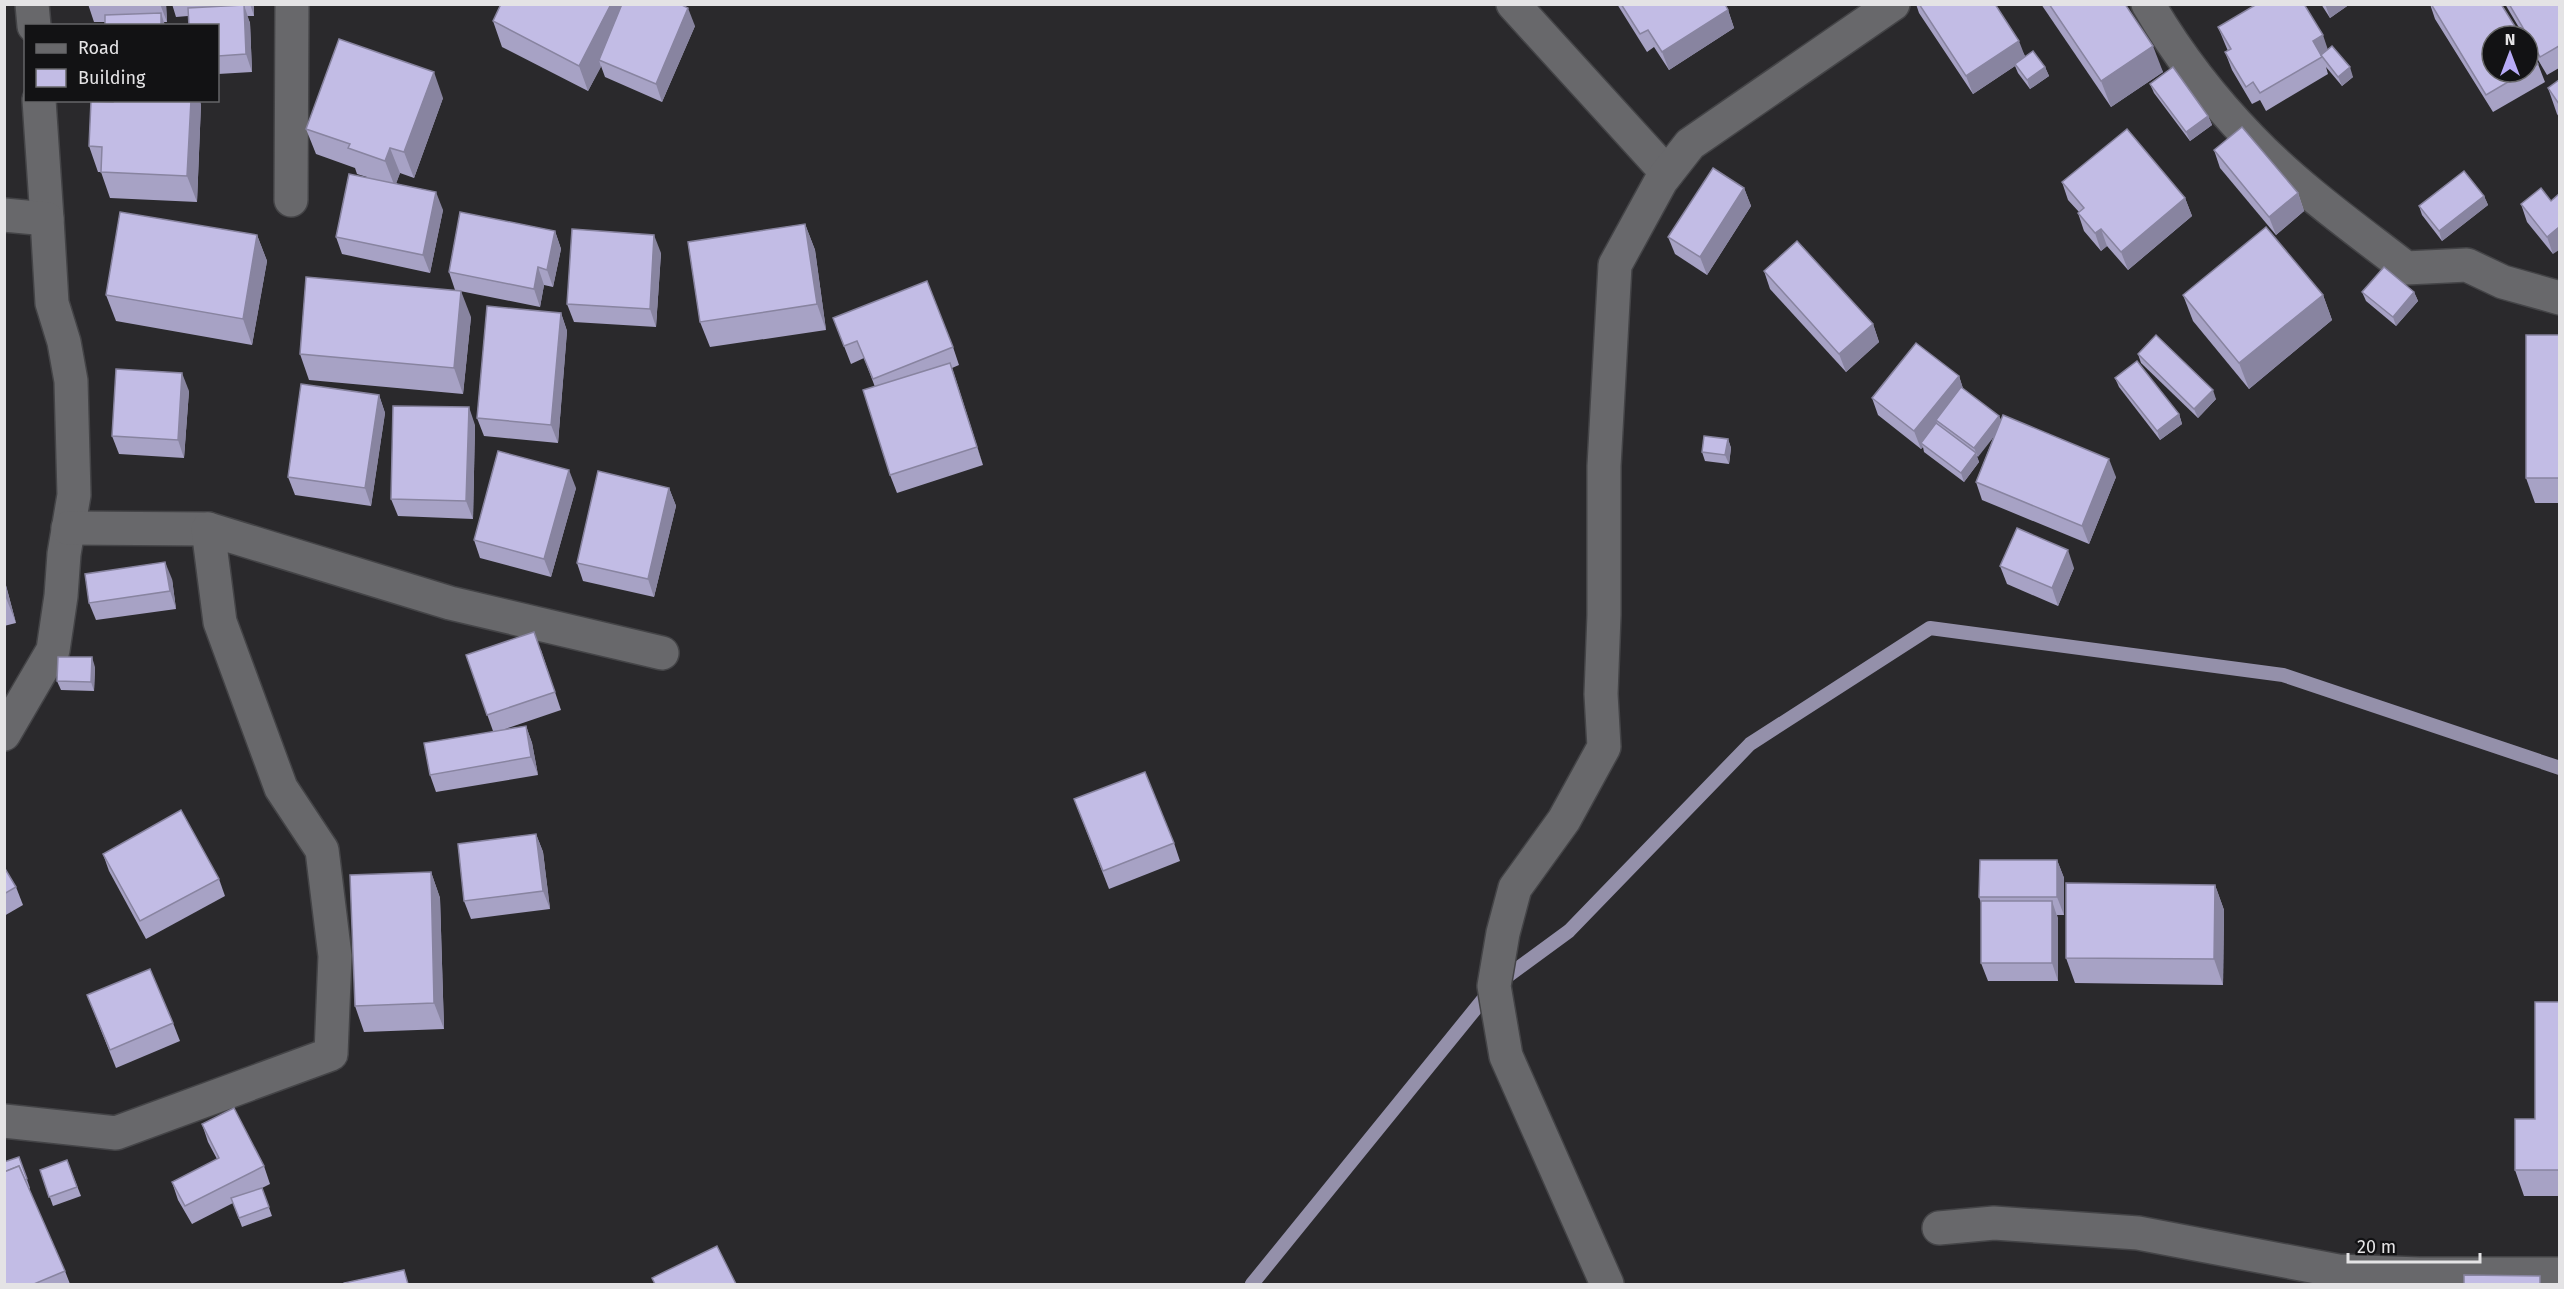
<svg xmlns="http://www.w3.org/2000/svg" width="2564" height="1289" viewBox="0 0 2564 1289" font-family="'Fira Sans',sans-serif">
<rect width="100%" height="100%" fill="#2a292c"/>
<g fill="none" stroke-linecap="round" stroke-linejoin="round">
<path stroke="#9490aa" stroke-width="14" d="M1252,1284L1494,986L1569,931L1750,744L1930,628L2283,675L2560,768"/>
<defs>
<g id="minor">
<path d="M32,4L34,26"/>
<path d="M1513,4L1667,173"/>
<path d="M2148,4C2176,52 2212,99 2251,139C2297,187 2353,227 2406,268L2467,265L2503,282L2560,298"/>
<path d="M39,100L47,219"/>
<path d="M291,200L292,4"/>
<path d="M4,215L47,219L52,303L64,342L71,381L74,495L64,554L61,596L53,650L4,734"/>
<path d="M68,528L208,529"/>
<path d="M4,1121L116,1133L331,1054L335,956L322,850L281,788L220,622L208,529L450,603L662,653"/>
<path d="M1939,1228L1994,1223L2138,1233L2338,1271L2419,1274H2560"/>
<path d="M1607,1284L1506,1056L1494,986L1503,933L1515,888L1564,820L1604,747L1601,694L1604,615V466L1615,265L1661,181L1690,144L1893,4"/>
</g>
</defs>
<use href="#minor" stroke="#444447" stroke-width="36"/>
<use href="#minor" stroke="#68686b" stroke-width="33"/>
</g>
<g fill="#a7a2c5">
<path d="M88,4H166L167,22H164L165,26H105V22H94Z"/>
<path d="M172,4H254V16H247L250,23L252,72L218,74V26L188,16L176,17Z"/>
<path d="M1617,4H1725L1728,10L1734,28L1669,70L1654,47L1647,52Z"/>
<path d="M1916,4H1995L2025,56L2045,67L2049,76L2030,89L2018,73L2015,66L1973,94L1919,13Z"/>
<path d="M2041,4H2125L2163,72L2111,107Z"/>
<path d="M2321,4H2350L2330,18Z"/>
<path d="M2430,4H2501L2492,72H2528V48L2538,64L2545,82L2493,112L2435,19Z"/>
<path d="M2505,4H2559V68L2547,75L2528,43V36H2524Z"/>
<path d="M493,21L695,26L662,102L605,77L601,66L588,91L502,47Z"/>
<path d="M2218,27L2328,50L2353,77L2342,86L2326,67L2328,74L2266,111L2260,100L2252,104L2232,70L2225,52L2228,51L2225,44Z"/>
<path d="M2559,80V117L2557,114L2548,88Z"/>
<path d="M2150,84L2208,116L2212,125L2190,141L2154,93Z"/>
<path d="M443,98L414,178L400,173L396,183L443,210L430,273L342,254L336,237L367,177L357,174L355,168L316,154L306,129Z"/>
<path d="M113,102L201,104L197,202L110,198L101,172H98L89,146Z"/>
<path d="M2214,150L2298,193L2304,211L2276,235L2220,168Z"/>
<path d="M2062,182L2185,198L2192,216L2128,270L2107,246L2101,251L2084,231L2078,213L2079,212L2068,200Z"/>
<path d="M1744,188L1751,206L1707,275L1675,254L1668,237Z"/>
<path d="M2484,196L2488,205L2442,241L2422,215L2419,206Z"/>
<path d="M2551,201L2553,254L2527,222L2521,204Z"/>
<path d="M805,224L815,250L826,330L710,347L700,322Z"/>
<path d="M555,231L561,249L553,287L544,285L540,307L455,290L449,272Z"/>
<path d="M257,235L267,261L252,345L116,321L106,295Z"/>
<path d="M661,253L656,327L574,322L567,304Z"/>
<path d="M1764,271L1873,324L1879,342L1846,372L1770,289Z"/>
<path d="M2362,292H2414L2418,301L2396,326L2366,301Z"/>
<path d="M2183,295H2323L2332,320L2249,389L2193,321Z"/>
<path d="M561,313L567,331L558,443L484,436L477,418Z"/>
<path d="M471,317L463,394L309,380L300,354Z"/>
<path d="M833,318L953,347L959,365L952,368L983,465L897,493L890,475L875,387L864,358L851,364Z"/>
<path d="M2559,335V503H2535L2526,478Z"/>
<path d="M2138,354L2216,399L2198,418L2141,363Z"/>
<path d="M1959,376L1963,389L1999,416L2001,420L2116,477L2089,544L1982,500L1976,482L1994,436L1977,457L1979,462L1964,482L1924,452L1923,447L1921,449L1878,415L1872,398Z"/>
<path d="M2115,378L2179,414L2182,424L2160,440L2119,387Z"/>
<path d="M189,391L184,458L119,454L112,436Z"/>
<path d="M379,395L385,413L371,506L295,495L288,477Z"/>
<path d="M475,425L473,519L398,516L391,499Z"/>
<path d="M1728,439L1731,448L1729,464L1705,461L1702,452Z"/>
<path d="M576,488L551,577L480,558L474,540Z"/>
<path d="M669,488L676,506L654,597L583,581L577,563Z"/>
<path d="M2000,566L2074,568L2058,606L2007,584Z"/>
<path d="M4,578L16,623L4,626Z"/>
<path d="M172,579L176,609L96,620L89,603Z"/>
<path d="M541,650L561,710L505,729L526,726L532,743L538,775L436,792L430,775L493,731L466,655Z"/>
<path d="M95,667L94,691L61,690L57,681Z"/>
<path d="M1074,799L1174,843L1180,861L1109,889Z"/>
<path d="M536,834L543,852L550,909L471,919L464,901Z"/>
<path d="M103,854L219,879L225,896L146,939L109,871Z"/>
<path d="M2057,860L2064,878V915H2057L2058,919V981H1988L1981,963V903L1979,897Z"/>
<path d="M4,867L16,887L23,905L4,916Z"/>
<path d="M431,872L440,898L444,1029L364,1032L355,1006Z"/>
<path d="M2215,885L2224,910L2223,985L2075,983L2066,958Z"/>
<path d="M87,995L173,1023L180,1041L116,1068Z"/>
<path d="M2559,1002V1196H2524L2515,1170L2535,1119Z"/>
<path d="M202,1124L264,1166L270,1184L262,1188L272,1216L242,1227L233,1203L192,1224L178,1200L172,1182L217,1159L208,1142Z"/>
<path d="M19,1157L30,1188L29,1189L65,1271L70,1284H4Z"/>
<path d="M67,1160L81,1196L53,1206L40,1170Z"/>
</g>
<g fill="#8884a0">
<path d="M160,4H166L167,22Z"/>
<path d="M250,4H254V16Z"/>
<path d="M611,4H633L599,60L601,67L588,91L579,66Z"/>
<path d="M2325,4H2350L2330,18Z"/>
<path d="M244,5L250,23L252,72L246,54Z"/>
<path d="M688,8L695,26L662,102L656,84Z"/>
<path d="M1728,10L1734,28L1669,70L1662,52Z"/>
<path d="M161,13L165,26H161Z"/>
<path d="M2323,35L2329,53L2322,57L2313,41Z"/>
<path d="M2019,41L2026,59L2015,64V66L1973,94L1966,76Z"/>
<path d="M2153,46L2163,72L2111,107L2101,81Z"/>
<path d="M2045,67L2049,76L2030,89L2027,80Z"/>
<path d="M2350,67L2353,77L2342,86L2338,77Z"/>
<path d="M434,72L443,98L414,178L404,152Z"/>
<path d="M191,100H200L201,104L197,202L187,176Z"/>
<path d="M2208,116L2212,125L2190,141L2186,132Z"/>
<path d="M390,148L400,173L395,187L385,161Z"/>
<path d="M1744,188L1751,206L1707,275L1700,257Z"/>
<path d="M436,192L443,210L430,273L423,255Z"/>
<path d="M2298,193L2304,211L2276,235L2269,217Z"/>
<path d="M2484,196L2488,205L2442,241L2439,231Z"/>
<path d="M2185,198L2192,216L2128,270L2121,252Z"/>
<path d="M805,224L815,250L826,330L817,304Z"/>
<path d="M2559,227V250L2553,254L2547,237Z"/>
<path d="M2101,229L2107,246L2101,251L2095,233Z"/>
<path d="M555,231L561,249L553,287L547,270Z"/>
<path d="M257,235L267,261L252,345L243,319Z"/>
<path d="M654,235L661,253L656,327L650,309Z"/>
<path d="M538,267L544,285L540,307L534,289Z"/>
<path d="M461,291L471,317L463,394L454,368Z"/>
<path d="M2414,292L2418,301L2396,326L2393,317Z"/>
<path d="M2323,295L2332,320L2249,389L2239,363Z"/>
<path d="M561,313L567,331L558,443L551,425Z"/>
<path d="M1873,324L1879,342L1846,372L1839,354Z"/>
<path d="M950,363L956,380L983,465L977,447Z"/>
<path d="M182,373L189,391L184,458L178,440Z"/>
<path d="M1959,376L1965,394L1936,420L1939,427L1921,443L1923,447L1921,449L1914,431Z"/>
<path d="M2213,390L2216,399L2198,418L2194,409Z"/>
<path d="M379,395L385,413L371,506L365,488Z"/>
<path d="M469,407L475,425L473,519L466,501Z"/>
<path d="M2179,414L2182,424L2160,440L2157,431Z"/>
<path d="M1999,416L2003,425L1978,457L1974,448Z"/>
<path d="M1728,439L1731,448L1729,464L1725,455Z"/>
<path d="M1976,453L1979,462L1964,482L1961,473Z"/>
<path d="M2109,459L2116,477L2089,544L2082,526Z"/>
<path d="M569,470L576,488L551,577L544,559Z"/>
<path d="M669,488L676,506L654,597L648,579Z"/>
<path d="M2068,550L2074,568L2058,606L2052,588Z"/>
<path d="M165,562L172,579L176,609L170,591Z"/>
<path d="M4,578L16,623L6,598L4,591Z"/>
<path d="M92,657L95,667L94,691L91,682Z"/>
<path d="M526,726L532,743L538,775L531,757Z"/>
<path d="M536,834L543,852L550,909L543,891Z"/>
<path d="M2057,860L2064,878V915L2057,897Z"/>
<path d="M431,872L440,898L444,1029L434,1003Z"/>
<path d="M2215,885L2224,910L2223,985L2214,959Z"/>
<path d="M2052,901L2058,919V981L2052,963Z"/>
</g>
<g fill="#c2bce5" stroke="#8884a0" stroke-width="1.5">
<path d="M501,4H611L579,66L493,21Z"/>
<path d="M622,4H680L688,8L656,84L599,60Z"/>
<path d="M1621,4H1725L1728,10L1662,52L1648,30L1640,34Z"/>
<path d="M1919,4H1995L2019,41L1966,76Z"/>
<path d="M2049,4H2125L2153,46L2101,81Z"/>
<path d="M2257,4H2304L2323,35L2313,41L2322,57L2260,93L2253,82L2246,87L2225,52L2231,49L2218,27Z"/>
<path d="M2431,4H2501L2521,36H2492V72H2525L2486,95Z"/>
<path d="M2509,4H2559V46L2540,57Z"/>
<path d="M244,5L246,54L218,56V26H189L188,8Z"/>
<path d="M161,13V26H105V15Z"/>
<path d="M339,39L434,72L404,152L390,148L385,161L348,148L350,144L306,129Z"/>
<path d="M2332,46L2350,67L2338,77L2321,55Z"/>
<path d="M2528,48L2538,64L2528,70Z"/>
<path d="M2033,51L2045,67L2027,80L2015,64Z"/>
<path d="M2173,67L2208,116L2186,132L2150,84Z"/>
<path d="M2559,80V104L2548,88Z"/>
<path d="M113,100H191L187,176L101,172L102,147L89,146L91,101L113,102Z"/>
<path d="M2242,127L2298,193L2269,217L2214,150Z"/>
<path d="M2127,129L2185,198L2121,252L2101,229L2095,233L2078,213L2084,208L2062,182Z"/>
<path d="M1713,168L1744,188L1700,257L1668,237Z"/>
<path d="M2464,171L2484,196L2439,231L2419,206Z"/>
<path d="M349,174L436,192L423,255L336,237Z"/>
<path d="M2541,188L2551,201L2559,194V227L2547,237L2521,204Z"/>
<path d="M120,212L257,235L243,319L106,295Z"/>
<path d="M460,212L555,231L547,270L538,267L534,289L449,272Z"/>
<path d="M805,224L817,304L700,322L688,242Z"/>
<path d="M2266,227L2323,295L2239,363L2183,295Z"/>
<path d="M572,229L654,235L650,309L567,304Z"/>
<path d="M1797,241L1873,324L1839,354L1764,271Z"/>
<path d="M2384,267L2414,292L2393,317L2362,292Z"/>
<path d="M306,277L461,291L454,368L300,354Z"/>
<path d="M927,281L953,347L873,379L857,341L844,346L833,318Z"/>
<path d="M487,306L561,313L551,425L477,418Z"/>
<path d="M2156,335L2213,390L2194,409L2138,354Z"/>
<rect x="2526" y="335" width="33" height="143"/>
<path d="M1916,343L1959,376L1914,431L1872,398Z"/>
<path d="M2137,361L2179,414L2157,431L2115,378Z"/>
<path d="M950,363L977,447L890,475L863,390Z"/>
<path d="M116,369L182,373L178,440L112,436Z"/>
<path d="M301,384L379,395L365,488L288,477Z"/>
<path d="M1961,387L1999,416L1974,448L1936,420Z"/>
<path d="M393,406L469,407L466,501L391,499Z"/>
<path d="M2003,415L2109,459L2082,526L1976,482Z"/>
<path d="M1936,423L1976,453L1961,473L1921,443Z"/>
<path d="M1704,436L1728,439L1725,455L1702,452Z"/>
<path d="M498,451L569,470L544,559L474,540Z"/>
<path d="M598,471L669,488L648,579L577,563Z"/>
<path d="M2017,528L2068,550L2052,588L2000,566Z"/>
<path d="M165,562L170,591L89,603L85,574Z"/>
<path d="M534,632L555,692L487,715L466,655Z"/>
<path d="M58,657H92L91,682L57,681Z"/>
<path d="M526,726L531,757L430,775L424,743Z"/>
<path d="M1145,772L1174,843L1103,871L1074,799Z"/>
<path d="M181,810L219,879L140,921L103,854Z"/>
<path d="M536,834L543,891L464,901L458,844Z"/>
<path d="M1980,860H2057V897H1979Z"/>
<path d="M4,867L16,887L4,894Z"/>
<path d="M431,872L434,1003L355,1006L350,875Z"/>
<path d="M2066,883L2215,885L2214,959L2066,958Z"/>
<rect x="1981" y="901" width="71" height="62"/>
<path d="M150,969L173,1023L110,1050L87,995Z"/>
<path d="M2535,1002H2559V1170H2515V1119H2535Z"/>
<path d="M234,1108L264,1166L185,1206L172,1182L219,1158L202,1124Z"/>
<path d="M19,1157L27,1179L25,1180L19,1166L4,1172V1162Z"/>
<path d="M67,1160L77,1187L49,1197L40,1170Z"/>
<path d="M19,1166L65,1271L34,1284H4V1172Z"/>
<path d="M262,1188L269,1207L239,1218L231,1198Z"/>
<path d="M717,1246L736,1284H655L652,1278Z"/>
<path d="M404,1270L408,1284H344V1283Z"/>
<path d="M2464,1275L2540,1276V1284H2464Z"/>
</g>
<rect width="2564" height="1289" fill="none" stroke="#e4e3e5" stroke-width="12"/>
<rect x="24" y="24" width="195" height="78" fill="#121214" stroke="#666668" stroke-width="1.5"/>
<rect x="36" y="44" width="30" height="9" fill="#68686b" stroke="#666668" stroke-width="1.5"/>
<text x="78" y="54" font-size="18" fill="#e4e3e5">Road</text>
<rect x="36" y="69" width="30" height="18" fill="#c2bce5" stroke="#666668" stroke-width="1.5"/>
<text x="78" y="84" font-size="18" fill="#e4e3e5">Building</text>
<g transform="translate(2510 54)"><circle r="28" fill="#121214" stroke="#666668" stroke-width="1.5"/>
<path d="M0-4.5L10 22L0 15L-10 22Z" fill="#b8abf7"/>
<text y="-9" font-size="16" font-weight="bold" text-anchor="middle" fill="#e4e3e5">N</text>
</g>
<path d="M2348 1253v9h132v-9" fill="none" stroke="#e4e3e5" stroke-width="3"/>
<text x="2357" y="1253" font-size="18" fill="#e4e3e5" stroke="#121214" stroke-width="4.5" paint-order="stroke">20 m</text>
</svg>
